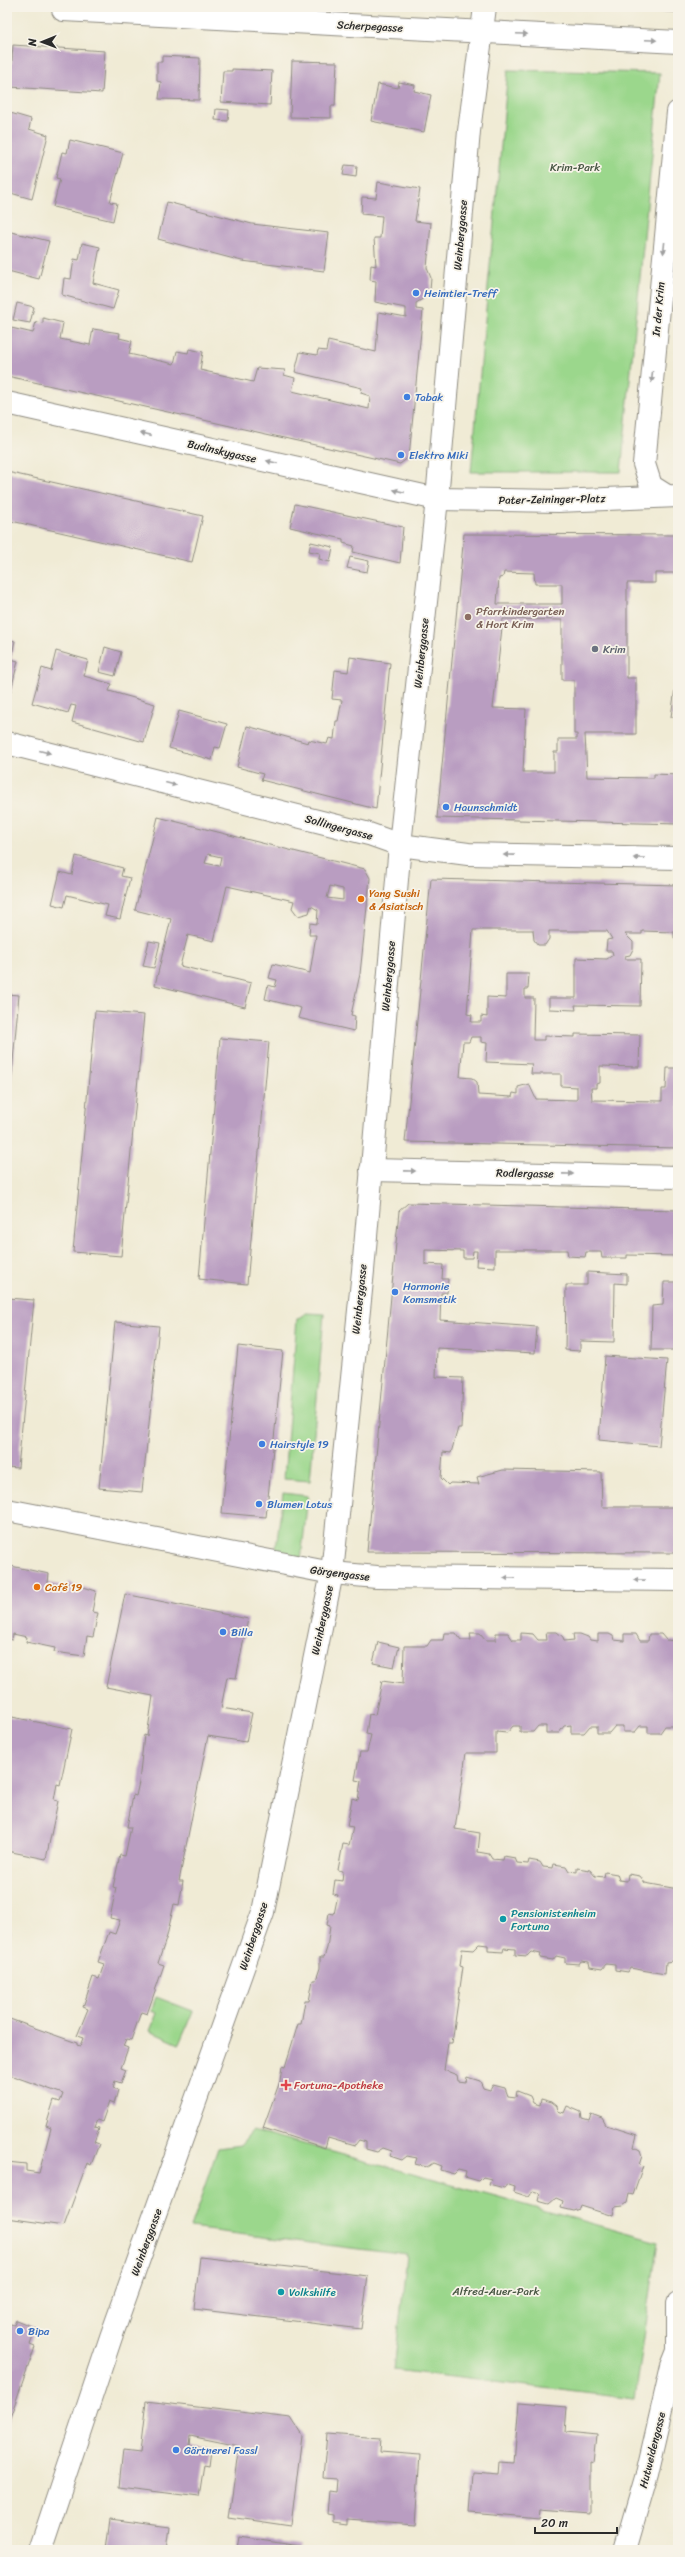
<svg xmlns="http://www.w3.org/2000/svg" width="685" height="2557" viewBox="0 0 685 2557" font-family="Sriracha,sans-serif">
<rect width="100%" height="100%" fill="#f7f3e8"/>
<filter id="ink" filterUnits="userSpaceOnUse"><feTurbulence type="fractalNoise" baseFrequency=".025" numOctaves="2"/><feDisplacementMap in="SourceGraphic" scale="8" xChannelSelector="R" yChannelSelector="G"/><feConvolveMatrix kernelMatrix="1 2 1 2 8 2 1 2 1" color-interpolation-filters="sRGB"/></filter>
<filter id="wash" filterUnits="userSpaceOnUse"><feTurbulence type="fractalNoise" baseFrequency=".012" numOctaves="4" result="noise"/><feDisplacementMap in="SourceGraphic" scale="16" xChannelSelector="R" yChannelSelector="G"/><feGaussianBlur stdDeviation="0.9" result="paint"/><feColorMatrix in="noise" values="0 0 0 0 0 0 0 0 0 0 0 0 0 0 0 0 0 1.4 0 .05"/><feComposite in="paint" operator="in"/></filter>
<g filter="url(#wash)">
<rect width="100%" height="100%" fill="#f0ebd5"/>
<g fill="#9bd78c" stroke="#63815c">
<path d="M508,70L660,73L621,472H471Z"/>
<path d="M306,1313L324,1314L310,1481L284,1479L297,1319Z"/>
<path d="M283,1493L308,1496L301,1560L275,1557Z"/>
<path d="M156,1997L193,2011L179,2044L150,2031L157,2013L151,2011Z"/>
<path d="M253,2130L658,2242L635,2399L394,2370L407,2255L190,2228L218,2148L240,2145Z"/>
</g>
<g id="blocks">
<g fill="#b99dc1" fill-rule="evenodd">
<path d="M541,7H678V12L541,8Z"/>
<path d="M13,45L105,51L102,93L10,87Z"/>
<path d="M162,56L200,58L199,100L159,99L161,82L157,81V62H162Z"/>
<path d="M292,61L337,62L335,106H331V118L290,117Z"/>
<path d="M232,69L272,71L270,105L221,102L223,71H232Z"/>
<path d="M399,82L415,85L414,91L431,95L424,132L371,121L378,84L398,88Z"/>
<path d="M216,109L229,110L228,121L215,120Z"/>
<path d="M7,112L31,119L29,129L48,135L32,199L7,192Z"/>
<path d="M70,140L123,153L110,202L117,203L113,221L53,207L60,179L56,178L62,152L67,153Z"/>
<path d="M345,165L357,166L356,177L343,175Z"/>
<path d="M378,182L420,189L415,221L431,223L427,268L431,278L430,291L426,297L416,303V309L423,310L409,457L400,464L7,376V327L33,333L36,322L43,323V318L63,323L60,339L90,345L93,329L120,333L119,338L132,341L129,354L174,364L177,351L188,353L189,349L203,352L200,370L253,382L257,368L285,370L284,375L295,378L292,391L369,409L370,396L361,393L362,388L295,372L300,352L317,355L318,350L326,351L328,341L376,352L379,312L406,317V308L375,302L376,281L370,280L371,265L376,266L374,238H380L382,216L361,214L362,197L376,198Z"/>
<path d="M167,202L252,224L329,233L324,271L242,261L158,239Z"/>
<path d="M7,231L49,241L39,279L8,271Z"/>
<path d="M82,243L100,247L93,283L119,290L113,309L62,295L64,278L71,279L74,259L79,260Z"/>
<path d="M17,303L34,307L30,323L13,320Z"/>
<path d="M7,472L203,516L192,562L7,520Z"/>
<path d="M295,504L403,527L400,563L353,552L354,546L343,543V539L290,527Z"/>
<path d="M464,534L678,535V573H655V583H627V678H636V734H585L587,777L654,778V774L678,775V824L437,818ZM504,572L534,573L535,584H562V604H497L499,578L503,577ZM503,619L562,620V680H574V734H577V739H558V752H554V772H523L526,709L493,708Z"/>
<path d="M311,542L333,547L330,562L319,559L320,553L309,551Z"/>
<path d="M350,557L369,561L367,572L347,568Z"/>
<path d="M7,639L15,641L11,659L18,661L8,703Z"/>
<path d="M105,647L121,652L115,676L99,672Z"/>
<path d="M56,651L88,660L84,676L112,684L109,691L155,704L144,742L72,722L76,706L71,705L68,713L32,703L42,668L51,671Z"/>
<path d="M350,657L390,663L376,809L261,780L263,774L237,767L247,726L308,743L309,740L327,744L329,738L334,739L336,721H338L342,700L332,699L335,670L348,672Z"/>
<path d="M677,674L678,717H671Z"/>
<path d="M179,711L227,724L220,748L215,747L212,760L169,748Z"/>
<path d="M158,817L365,869L370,878L360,974L351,1015L355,1016L354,1031L298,1018L301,1008L265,999L268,985L275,987L277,980L269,978L273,964L310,973L316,935H309L310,923L317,924L318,910L311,906L309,913L298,916L292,908L294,901L227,886L214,941L188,935L180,966L251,983L245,1007L155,985L171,919L135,910ZM208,854L221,857L219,866L205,863ZM330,886L343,889V900L327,898Z"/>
<path d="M76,856L123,868L121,876L130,878L120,919L105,916L108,905L67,895L64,907L52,904L60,872L72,875Z"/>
<path d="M431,879L678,885V938H674V932L642,931V934H625L633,942V949L630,955L625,956V959H641L640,1006L575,1005L576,1010L549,1009V998H576V958L607,959L613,955L612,951H606L607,940L612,939L607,931H549V939L545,945H538L534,940L533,930H473L467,1014L472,1015L471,1022H481V1016L487,1017V997L506,998V974H529L528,989H525V998H534L533,1040H544V1036L575,1037V1034L640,1035L639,1067L600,1066V1083L596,1084V1088H591L592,1100L662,1101V1089H666L667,1068H678V1148L405,1142ZM471,1037H481V1042L487,1043L486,1062L532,1064L531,1074H561V1086L577,1087V1100L536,1099L529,1084L518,1087V1094L513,1093L512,1097L478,1095L477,1082L472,1078L460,1077L463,1042H469Z"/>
<path d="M149,941L160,943L154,968L143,966Z"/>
<path d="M7,994L19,995L8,1117H7Z"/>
<path d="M95,1011L144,1015L121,1256L73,1252Z"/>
<path d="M220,1038L269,1042L247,1284L199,1279Z"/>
<path d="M408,1203L678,1210V1256L627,1255V1258H602L601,1252H586L585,1257L568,1256L567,1250H495V1267L476,1266L477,1251H473L472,1258H463V1251L425,1250V1264L443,1265L442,1279H448L447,1293H441L440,1320L537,1327L535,1353L437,1348L436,1377L463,1378L461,1428H458L451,1453L443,1452L441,1478L448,1485L450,1483L479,1484L477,1477L503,1470L601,1472L602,1507H678V1553L367,1552L399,1211Z"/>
<path d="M587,1272L627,1274V1284L615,1283L614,1342L580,1341V1351L565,1350L566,1285H587Z"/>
<path d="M664,1282H678V1350H651L652,1306L663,1305Z"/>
<path d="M7,1298L34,1300L18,1468L7,1467Z"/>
<path d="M115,1322L159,1326L142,1492L99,1488Z"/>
<path d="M238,1346L283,1351L266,1517L222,1513Z"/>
<path d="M605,1356L667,1360L659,1446L599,1440Z"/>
<path d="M11,1566L49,1574L48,1583L67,1586L68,1582L96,1591L92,1612L98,1613L93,1637L87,1636L84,1656L54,1652L55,1648L26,1642L27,1637L13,1634L12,1640L7,1639V1581Z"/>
<path d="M125,1594L248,1619L236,1678L227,1677L221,1708L252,1713L246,1742L208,1736L179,1881H183L179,1905L174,1904L167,1936L158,1963L164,1965L147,2014L141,2012L131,2040L126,2039L123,2046L128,2048L121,2068L126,2070L121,2083L115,2081L113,2088L118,2090L114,2104L109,2102L102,2122L97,2120L94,2127L99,2128L94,2142L99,2144L91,2165L87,2163L64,2226L7,2218V2162L26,2164V2171L39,2173L51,2128L46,2126L54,2100L60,2102L63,2094L7,2074V2018L77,2043V2045L80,2046L83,2038L77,2036L88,2009L83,2007L93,1977L99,1979L104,1964L98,1962L109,1932L115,1934L120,1920L110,1918L116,1888L113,1887L120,1855L125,1856L131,1827H127L133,1795L136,1796L139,1782L144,1735L147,1736L153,1696L106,1687Z"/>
<path d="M546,1632H557L563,1637L564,1641L574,1640L573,1634H580L588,1637L590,1640L598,1641V1634H609L613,1636L614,1640L624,1641V1634H636L640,1641H648L649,1634H661L666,1640L678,1641V1726H665L660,1733H648V1726H640L635,1732H623V1726H615L609,1733H597V1726H590L584,1733H571V1725L564,1726L559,1733H546V1726H538L533,1732H520V1726H513L507,1733L496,1732V1753H466L455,1829L480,1833L478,1852L489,1854L492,1859L503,1860L504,1856L515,1858L517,1863L528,1864L529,1860L540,1862L543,1867L553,1868L554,1864L566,1866L569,1871L577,1872V1868L590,1870L595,1876L604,1877L605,1872L617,1874L619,1880L627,1881L628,1874L640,1876L645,1883L678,1889V1954L673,1961L666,1962L665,1974L630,1968L628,1972L615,1970V1965L606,1964L602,1969L590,1967L589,1962L581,1961L579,1964L565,1963V1958L556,1956L553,1960L540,1958L541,1954L531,1952L527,1956L515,1955V1949L504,1948L503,1952L488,1951V1945L479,1944L473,1950L462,1949L460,1966L463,1967L452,2043H448L444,2070L457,2075L458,2081L466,2082L467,2077L480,2081L483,2088L490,2090L493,2085L505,2088L508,2096L516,2097L517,2091L530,2096L533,2103L540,2105L541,2099L552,2102L557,2106L558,2111L564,2113L567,2106L581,2112L582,2118L589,2120L591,2114L602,2118L606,2125L637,2135L634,2147L640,2150L642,2156L639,2165L643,2166L633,2195L629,2194L627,2203L623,2206L615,2207L613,2216L581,2206L580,2209L574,2211L561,2208L563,2201L556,2198L549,2204L538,2201L540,2193L533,2191L529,2197L514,2192L515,2186L509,2184L504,2188L489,2184L491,2179L483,2177L479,2181L465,2177L466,2172L458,2170L454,2174L440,2170L441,2166L433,2163L427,2167L415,2164L417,2158L407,2156L402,2160L390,2156L392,2151L383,2148L377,2152L366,2149V2142L359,2140L355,2145L328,2137L325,2148L263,2128L280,2081L282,2066L285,2067L298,2024H301L305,2001H309L313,1980H316L320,1968V1957H324L327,1948L330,1926L327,1925L329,1913L334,1914L338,1895L333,1894L335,1880L342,1881L343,1871L338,1870L343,1844L349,1845L353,1827L347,1826L352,1798L358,1800L361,1781L355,1780L360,1752H367L371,1735L366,1734L369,1714L375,1715L382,1681L403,1684L404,1646H427L431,1640H443L444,1633H456L461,1640H471L470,1633H480L486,1640H496V1633H508L513,1640H521V1633L533,1634L538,1640H547Z"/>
<path d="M378,1642L399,1647L394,1667L373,1663Z"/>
<path d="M7,1716L72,1729L60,1785L57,1784L54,1800L58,1801L46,1859L7,1851Z"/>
<path d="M7,1930L11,1932L7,1942Z"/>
<path d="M200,2257L368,2276L361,2329L194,2309Z"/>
<path d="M16,2320L36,2328L30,2345L35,2347L7,2426V2323L14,2325Z"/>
<path d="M146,2401L291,2418L302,2435L291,2526L229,2517L239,2446L190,2436L189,2446L211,2449L209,2465L204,2464L199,2497L119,2487L123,2450L140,2452Z"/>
<path d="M519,2403L567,2407L565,2432L597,2435L594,2463L590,2462V2513L540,2509L539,2518L470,2512L473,2473L498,2475L499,2462L514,2463Z"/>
<path d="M327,2434L381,2438L380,2452L420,2455L415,2524L348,2519V2524L333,2522V2515L327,2514L329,2491L336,2492L337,2479L323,2478Z"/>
<path d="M110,2519L170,2527L167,2550H106Z"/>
<path d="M239,2537L300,2546L299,2550H237Z"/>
</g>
</g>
</g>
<g filter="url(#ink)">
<use href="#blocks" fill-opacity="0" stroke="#8e8b80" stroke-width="1"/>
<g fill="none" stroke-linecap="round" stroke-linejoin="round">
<defs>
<g id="minor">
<path d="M63,10L678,42"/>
<path d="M7,403L437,499L558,501L678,496"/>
<path d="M667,496L651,486L644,464L678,112"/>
<path d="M7,743L369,834L400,845L468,854L678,858"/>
<path d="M371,1170L678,1177"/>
<path d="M7,1510L332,1573L377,1577L678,1580"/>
<path d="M678,2304V2350"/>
<path d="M40,2550L111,2337L263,1912L332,1573L363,1271L400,845L437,499L469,131L485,7"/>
<path d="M625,2550L647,2474L672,2366L678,2351"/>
</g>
</defs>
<use href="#minor" stroke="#8e8b80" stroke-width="24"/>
<use href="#minor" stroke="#fff" stroke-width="22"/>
</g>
<defs><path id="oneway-solid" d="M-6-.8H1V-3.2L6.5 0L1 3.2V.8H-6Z"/></defs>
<g fill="#a0a0a0">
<use href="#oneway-solid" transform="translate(522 34) rotate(3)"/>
<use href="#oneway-solid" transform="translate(651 40) rotate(3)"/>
<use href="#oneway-solid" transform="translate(664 248) rotate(96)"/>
<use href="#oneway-solid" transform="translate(652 377) rotate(95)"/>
<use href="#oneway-solid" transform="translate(146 434) rotate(-167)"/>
<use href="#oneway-solid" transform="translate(272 462) rotate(-167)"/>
<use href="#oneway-solid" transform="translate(399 491) rotate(-167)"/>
<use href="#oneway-solid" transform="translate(45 752) rotate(14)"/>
<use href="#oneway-solid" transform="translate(171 784) rotate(14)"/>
<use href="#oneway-solid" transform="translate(509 855) rotate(-179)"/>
<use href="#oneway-solid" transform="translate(639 858) rotate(-179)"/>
<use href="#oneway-solid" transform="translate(410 1171) rotate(1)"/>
<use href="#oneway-solid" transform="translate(568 1174) rotate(1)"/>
<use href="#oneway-solid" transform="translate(509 1578) rotate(-179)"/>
<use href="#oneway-solid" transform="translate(639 1580) rotate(-179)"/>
</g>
</g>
<g fill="#3f7fe0" stroke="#f7f3e8" stroke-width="1.5">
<circle cx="416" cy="293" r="4"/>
<circle cx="407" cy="397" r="4"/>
<circle cx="401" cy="455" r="4"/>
<circle cx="446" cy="807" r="4"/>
<circle cx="395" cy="1292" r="4"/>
<circle cx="262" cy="1444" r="4"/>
<circle cx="259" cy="1504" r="4"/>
<circle cx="223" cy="1632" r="4"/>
<circle cx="20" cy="2331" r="4"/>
<circle cx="176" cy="2450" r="4"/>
</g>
<circle fill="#8d6e63" stroke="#f7f3e8" stroke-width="1.5" cx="468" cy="617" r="4"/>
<circle fill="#6b7280" stroke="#f7f3e8" stroke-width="1.5" cx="595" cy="649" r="4"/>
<g fill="#e8710a" stroke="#f7f3e8" stroke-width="1.5">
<circle cx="361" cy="899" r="4"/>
<circle cx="37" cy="1587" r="4"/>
</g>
<g fill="#0f9aa8" stroke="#f7f3e8" stroke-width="1.5">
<circle cx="503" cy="1919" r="4"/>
<circle cx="281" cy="2292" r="4"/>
</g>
<path fill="#e0444e" stroke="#f7f3e8" stroke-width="1.5" d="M284 2079h4v4h4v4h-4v4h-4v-4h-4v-4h4z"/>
<g text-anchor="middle" stroke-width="3.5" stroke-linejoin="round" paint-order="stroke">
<g font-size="11" fill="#2b2b2b" stroke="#f7f3e8">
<text transform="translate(370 26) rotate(3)" y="4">Scherpegasse</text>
<text transform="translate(460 235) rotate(-85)" y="4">Weinberggasse</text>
<text transform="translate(658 309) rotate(-85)" y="4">In der Krim</text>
<text transform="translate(222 451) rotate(13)" y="4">Budinskygasse</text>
<text transform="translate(552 499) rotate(-1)" y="4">Pater-Zeininger-Platz</text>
<text transform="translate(421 653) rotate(-84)" y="4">Weinberggasse</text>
<text transform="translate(339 827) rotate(15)" y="4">Sollingergasse</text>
<text transform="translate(388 976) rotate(-85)" y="4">Weinberggasse</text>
<text transform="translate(525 1173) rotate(1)" y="4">Rodlergasse</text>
<text transform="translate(359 1299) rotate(-84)" y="4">Weinberggasse</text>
<text transform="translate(340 1573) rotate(7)" y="4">Görgengasse</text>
<text transform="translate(322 1620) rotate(-78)" y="4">Weinberggasse</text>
<text transform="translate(253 1936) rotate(-72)" y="4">Weinberggasse</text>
<text transform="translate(146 2242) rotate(-70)" y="4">Weinberggasse</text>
<text transform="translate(652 2450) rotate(-76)" y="4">Hutweidengasse</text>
</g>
<g font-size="11" fill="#475643" stroke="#f7f3e8">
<text x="575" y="171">Krim-Park</text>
<text x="496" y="2295">Alfred-Auer-Park</text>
</g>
<g font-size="11" fill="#366cbe" stroke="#f7f3e8" text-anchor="start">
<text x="424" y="297">Heimtier-Treff</text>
<text x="415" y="401">Tabak</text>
<text x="409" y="459">Elektro Miki</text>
<text x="454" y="811">Haunschmidt</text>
<text x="403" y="1290">Harmonie<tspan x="403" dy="13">Komsmetik</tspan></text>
<text x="270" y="1448">Hairstyle 19</text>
<text x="267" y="1508">Blumen Lotus</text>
<text x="231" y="1636">Billa</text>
<text x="28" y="2335">Bipa</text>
<text x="184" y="2454">Gärtnerei Fassl</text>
</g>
<g font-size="11" fill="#785e54" stroke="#f7f3e8" text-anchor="start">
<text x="476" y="615">Pfarrkindergarten<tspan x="476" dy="13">&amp; Hort Krim</tspan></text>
</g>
<g font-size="11" fill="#5b616d" stroke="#f7f3e8" text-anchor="start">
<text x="603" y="653">Krim</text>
</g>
<g font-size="11" fill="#c56008" stroke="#f7f3e8" text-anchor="start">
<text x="369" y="897">Yang Sushi<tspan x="369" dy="13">&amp; Asiatisch</tspan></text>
<text x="45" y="1591">Café 19</text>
</g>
<g font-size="11" fill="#0d838f" stroke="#f7f3e8" text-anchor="start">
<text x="511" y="1917">Pensionistenheim<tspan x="511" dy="13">Fortuna</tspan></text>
<text x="289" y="2296">Volkshilfe</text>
</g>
<g font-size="11" fill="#be3a42" stroke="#f7f3e8" text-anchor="start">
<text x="294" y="2089">Fortuna-Apotheke</text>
</g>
</g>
<rect width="685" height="2557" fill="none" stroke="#f7f3e8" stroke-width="24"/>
<g transform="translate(42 42) rotate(269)" stroke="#f7f3e8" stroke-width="3" paint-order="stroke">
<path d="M0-3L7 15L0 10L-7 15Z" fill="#2b2b2b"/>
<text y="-6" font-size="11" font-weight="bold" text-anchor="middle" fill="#2b2b2b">N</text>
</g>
<path d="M535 2527v6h82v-6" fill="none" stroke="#2b2b2b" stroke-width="2"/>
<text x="541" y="2527" font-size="12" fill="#2b2b2b" stroke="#f7f3e8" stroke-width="3" paint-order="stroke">20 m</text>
</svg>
